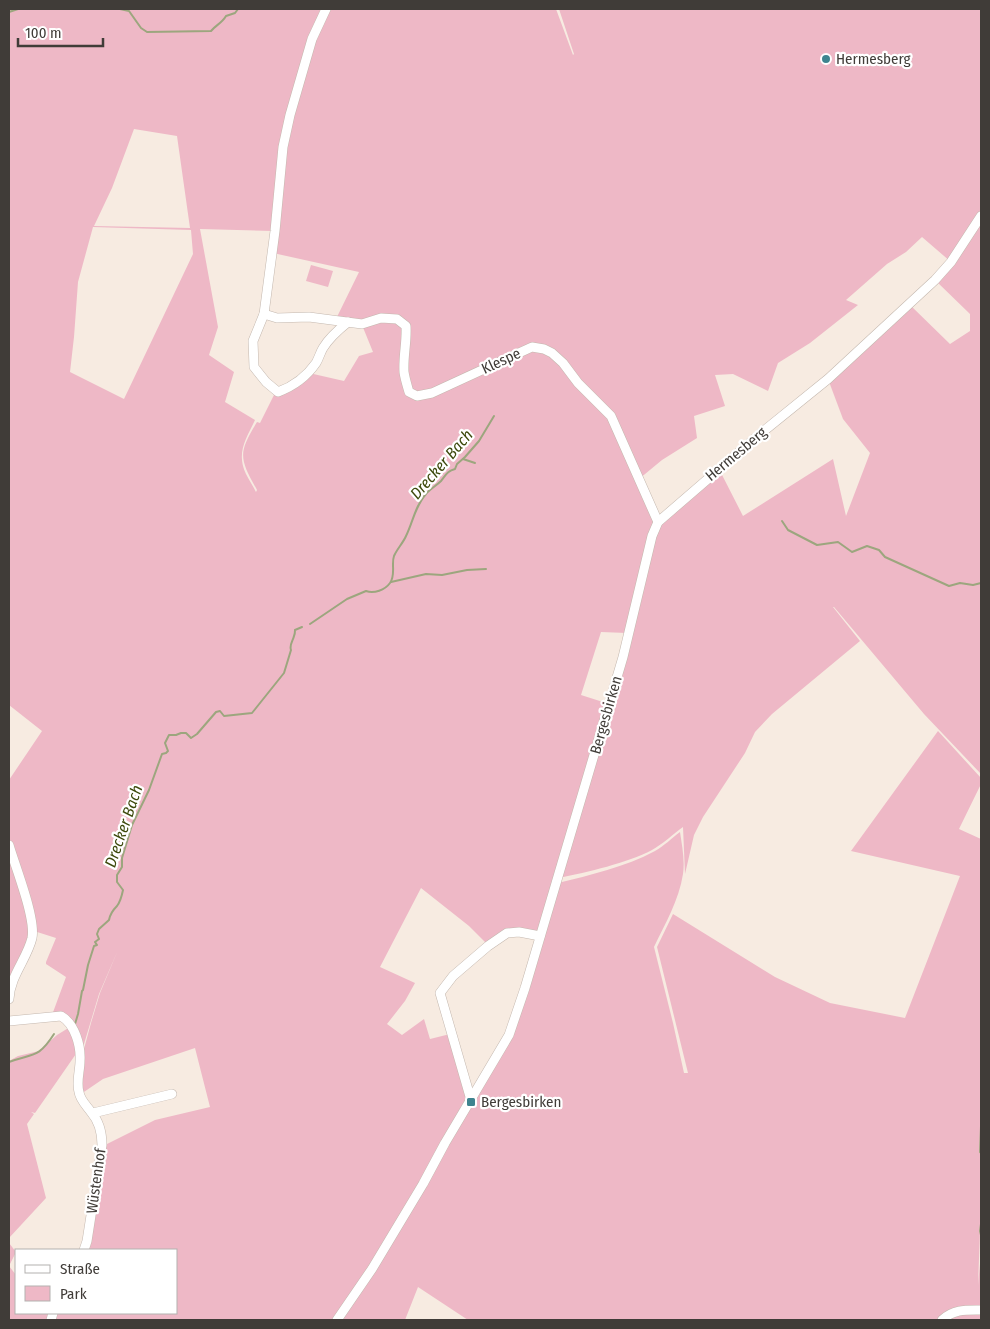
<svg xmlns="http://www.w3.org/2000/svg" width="990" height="1329" viewBox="0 0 990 1329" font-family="'Fira Sans Condensed',sans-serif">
<rect width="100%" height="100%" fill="#f7ebe1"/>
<g fill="#eeb8c6" fill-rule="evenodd">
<path d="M9,9H324L299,76L273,231L200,229L218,327L209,355L234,372L225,402L255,420C246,439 236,453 246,474C249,480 253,486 256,492L257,490C239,458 238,453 257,422L260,423L275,393L309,373L344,381L359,356L373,352L362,325L397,320L405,327L404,381L417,397L532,348L544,350L607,413L656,522L627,633L601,632L581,695L606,703L539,934L507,930L488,945L469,926L421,888L380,967L415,983L405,1001L387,1024L402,1035L424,1019L430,1039L450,1034L468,1096L449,1143L513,1037L529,988L558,883C590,875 625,867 655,851C664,846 672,838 680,832C682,846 685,860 683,874C679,900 665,924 654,947L673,1023L684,1073H688L657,947L673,914L775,977L830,1003L905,1018L960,876L851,851L938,731L981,778V784L959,829L981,839V1206L978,1285L981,1253V1320H468L418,1287L405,1320H53L55,1313H176V1250H85L103,1146L155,1120L210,1107L195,1048L103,1079L81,1094V1060L91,1023L100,993L118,950L99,994L81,1054L75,1032L52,1015L66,977L46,964V962L56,938L34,931L32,915L9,840V780L42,731L9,705ZM134,129L177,136L190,228L94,226L112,188ZM93,227L191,230L193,254L124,399L70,372L74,337L78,282Z"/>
<path d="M328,9H556L573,55L574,54L559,9H981V774L924,714L834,607H833L860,641L772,714L755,732L745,753L703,817L694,835L685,874L683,827C673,834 663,844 652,850C627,863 588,872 559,878L658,522L719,469L743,516L833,459L846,516L870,453L843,419L828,379L908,303L950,344L970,331V314L935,280L951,262L922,237L906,252L887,264L846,300L858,305L810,343L778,363L768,391L733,374L715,375L725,406L694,416L697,438L662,460L639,479L611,415L564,363L532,346L417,395L410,390L407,380V336L397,318L362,323L336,319L359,272L273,253L285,147L301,77Z"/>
<path d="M311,265L333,271L328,287L306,281Z"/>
<path d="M9,850L31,930L9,991Z"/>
<path d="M70,1027L78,1051L35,1113L31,1112L34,1114L27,1124L46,1198L9,1238V1061L18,1056L39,1051L57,1035Z"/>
<path d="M9,1243L16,1252L9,1266L16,1275V1313H51L49,1320H9Z"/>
</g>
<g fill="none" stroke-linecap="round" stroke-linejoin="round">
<g stroke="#9ca67e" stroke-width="2">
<path d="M120,9L129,11L141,28L147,32L211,31C216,25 222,23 226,16L235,13L238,9"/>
<path d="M9,12L18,9"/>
<path d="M463,459L475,463"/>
<path d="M782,521L788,530L817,545L838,542L852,552L867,546L879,550L885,557L949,586L960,583L973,585L981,583"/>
<path d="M391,582L426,574L442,575L467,570L486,569"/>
<path d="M310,624L347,599L366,591C374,594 385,590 390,583C396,575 391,564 394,556C397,549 403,543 406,536C413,522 415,506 426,494C430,489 436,486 441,481C446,475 447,471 455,469L457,464L465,457L479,441L494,416"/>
<path d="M75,1024L78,1014L82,991L83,990L88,965L94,946L97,945L95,942L99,939L97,934L99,929L109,920C110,914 113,910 117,906C120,902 122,895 123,890L117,882V875L122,867V858L132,825L149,790L162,754L166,753L168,751L165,743L169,735H176L181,733H186L191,738L197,734L216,712L220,711L224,716L252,713L284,673L291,650C289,645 293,641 294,636C295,634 295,632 295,630L302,627"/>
<path d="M9,1062C33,1053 38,1059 54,1034"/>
<path d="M981,1126L980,1152L981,1153"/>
<path d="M981,1224L980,1231L981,1235"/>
</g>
<defs>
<g id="minor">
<path d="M326,9L312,39L290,115L283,147L275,231L264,314L277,318L309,317L362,324L381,318L397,319L406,326C407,342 403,356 404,372C405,379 407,385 409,392L417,396L432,393L532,347L544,349L552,353L563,363L578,383L611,416L658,522"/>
<path d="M264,314L253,341L254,367L266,382L278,392C294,386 307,376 316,363C319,358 320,353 323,348C329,338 338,330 348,322"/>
<path d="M9,845C15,866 36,918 32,938C27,959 10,976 9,999"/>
<path d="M9,1021L61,1016C75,1024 81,1046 80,1061C80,1071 76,1082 79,1092C80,1100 87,1106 91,1112C99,1121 102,1134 102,1145L87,1241L84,1250"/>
<path d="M471,1100L440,993L453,976L488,946L507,933L519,932L540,936"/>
<path d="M93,1113L172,1094"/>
<path d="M51,1320L53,1313"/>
<path d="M337,1320L372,1269L423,1184L445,1143L509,1035L525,988L623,657L652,536L658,522L760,434L828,379L935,280L951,262L981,216"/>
<path d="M942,1320C954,1309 966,1310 981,1310"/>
</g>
</defs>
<use href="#minor" stroke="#c4b8af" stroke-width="10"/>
<use href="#minor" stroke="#fff" stroke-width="9"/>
</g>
<g fill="#3e848f" stroke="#fff" stroke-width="2">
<circle cx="826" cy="59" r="5"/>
<rect x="466" y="1097" width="10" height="10" rx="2.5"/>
</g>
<g text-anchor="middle" stroke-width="4.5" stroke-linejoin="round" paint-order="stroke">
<g font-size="15" fill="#403c38" stroke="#fff" text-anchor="start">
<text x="836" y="64">Hermesberg</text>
<text x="481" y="1107">Bergesbirken</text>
</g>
<g font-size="15" fill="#403c38" stroke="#fff">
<text transform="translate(501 361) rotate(-25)" y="5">Klespe</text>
<text transform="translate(736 454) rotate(-40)" y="5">Hermesberg</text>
<text transform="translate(606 715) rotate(-74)" y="5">Bergesbirken</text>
<text transform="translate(96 1181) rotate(-82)" y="5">Wüstenhof</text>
</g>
<g font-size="16" font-style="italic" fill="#3d490c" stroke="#fff">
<text transform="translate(441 464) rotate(-49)" y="6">Drecker Bach</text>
<text transform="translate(123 826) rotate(-71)" y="6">Drecker Bach</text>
</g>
</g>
<rect width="990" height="1329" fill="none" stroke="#403c38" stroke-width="20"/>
<rect x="15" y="1249" width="162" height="65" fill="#ffffff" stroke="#b3b1af"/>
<rect x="25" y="1265" width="25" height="8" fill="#ffffff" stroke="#b3b1af"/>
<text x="60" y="1274" font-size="15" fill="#403c38">Straße</text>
<rect x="25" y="1286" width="25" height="15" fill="#eeb8c6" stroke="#b3b1af"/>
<text x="60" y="1299" font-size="15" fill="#403c38">Park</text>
<path d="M18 38v8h85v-8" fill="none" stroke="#403c38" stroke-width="2.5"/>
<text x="25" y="38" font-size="15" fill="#403c38" stroke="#ffffff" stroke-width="4" paint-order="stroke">100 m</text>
</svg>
